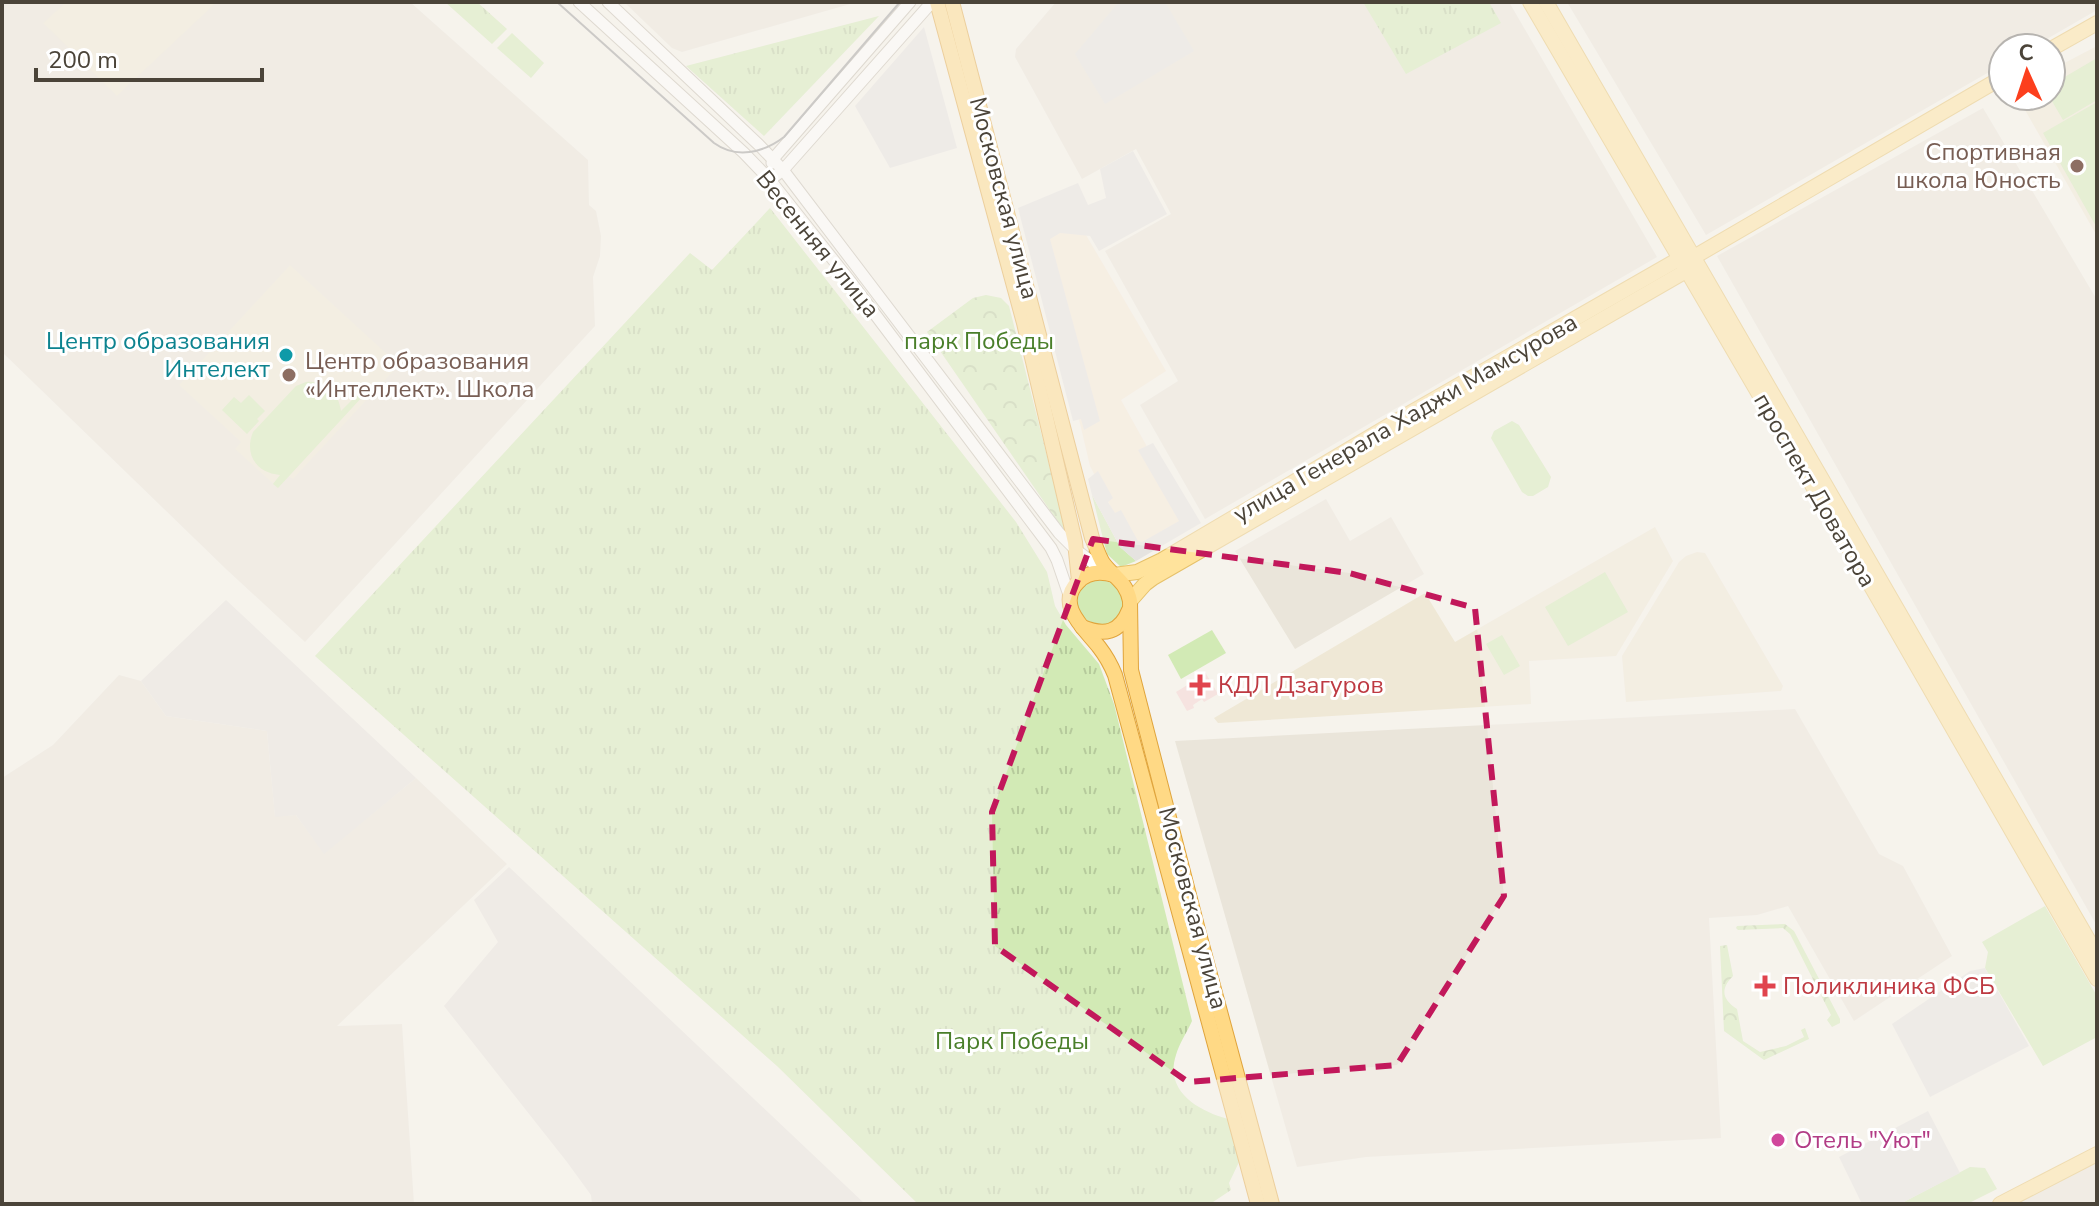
<svg xmlns="http://www.w3.org/2000/svg" width="2099" height="1206" viewBox="0 0 2099 1206" font-family="'Nunito Sans',sans-serif">
<defs>
<pattern id="forest-crowns" width="20" height="18" patternUnits="userSpaceOnUse" patternTransform="scale(2)"><rect width="20" height="18" fill="#d2eab5"/><path d="M2 6a3 3 0 1 1 6 0M12 15a3 3 0 1 1 6 0" fill="none" stroke="#b6ca9c"/></pattern>
<pattern id="park-tufts" width="24" height="20" patternUnits="userSpaceOnUse" patternTransform="scale(2)"><rect width="24" height="20" fill="#d2eab5"/><path d="M3 7l-1-3M5 7V3M7 7l1-3M15 17l-1-3M17 17v-4M19 17l1-3" fill="none" stroke="#b6ca9c"/></pattern>
</defs>
<rect width="100%" height="100%" fill="#f6f3ec"/>
<g fill="#eae5da">
<path d="M2,2H410L588,160L589,205L596,211L601,236L600,256L593,277L595,326L305,642L226,569L2,352Z"/>
<path d="M624,2H857L682,52L672,48Z"/>
<path d="M1056,2H1509L1657,257L1205,519L1140,405L1178,381L1105,251L1171,214L1136,149L1082,179L1015,57L1016,49Z"/>
<path d="M1567,2H2097V10L2031,48H2003V64L1706,235Z"/>
<path d="M1983,108L2097,300V926L1717,256Z"/>
<path d="M1326,499L1350,541L1391,517L1424,574L1295,649L1235,551Z"/>
<path d="M119,675L141,681L166,716L267,731L275,816L296,815L324,853L416,778L507,864L337,1026L402,1024L414,1204H2V778L53,745Z"/>
<path d="M1795,709L1879,854L1903,866L1952,956L1854,1021L1788,906L1757,915L1709,918L1721,1138L1366,1157L1297,1167L1175,741Z"/>
<path d="M2097,1154V1204H2000Z"/>
</g>
<path fill="#f7ead8" d="M1076,218L1166,371L1121,400L1189,522L1135,554L1090,466L1035,232Z"/>
<g fill="#e6e2dd">
<path d="M226,600L416,778L324,854L296,815L275,817L267,731L166,716L141,681Z"/>
<path d="M509,867L865,1204H592L591,1195L567,1162L444,1006L498,942L474,900Z"/>
</g>
<g fill="#efe8d6">
<path d="M66,2H217L117,96L43,23Z"/>
<path d="M2097,46V236L2017,96H2051V70Z"/>
<path d="M290,265L399,365L293,479L288,476L278,488L235,449L241,442L179,385Z"/>
<path d="M1655,527L1673,561L1616,656L1529,661L1531,704L1218,723L1214,718L1425,593L1455,642Z"/>
<path d="M1697,552L1705,553L1783,686L1781,691L1626,702L1622,656L1679,562L1686,556Z"/>
</g>
<path fill="#f6e3e0" d="M1205,672L1218,694L1204,702L1202,699L1193,705L1194,708L1187,711L1176,692L1197,679L1196,677Z"/>
<g fill="#d2eab5">
<path d="M512,33L544,63L531,78L497,48Z"/>
<path d="M2097,58V100L2063,120L2049,96H2051V85Z"/>
<path d="M2097,102V228L2043,133Z"/>
<path d="M306,382C326,380 338,391 341,411L360,392L364,395L278,488L273,484L280,475C256,473 244,454 253,432L296,386Z"/>
<path d="M249,395L265,411L257,419L259,421L247,434L222,410L234,397L241,403Z"/>
<path d="M1512,421L1519,425L1551,477L1548,487L1533,496H1528L1522,492L1491,438L1494,431Z"/>
<path d="M1092,495L1120,547L1136,561L1121,567L1107,554Z"/>
<path d="M1605,572L1628,612L1568,646L1545,607Z"/>
<path d="M1096,580C1114,580 1118,588 1125,604C1122,609 1120,617 1116,621C1092,642 1055,595 1096,580Z"/>
<path d="M1212,630L1226,653L1181,679L1168,655Z"/>
<path d="M1502,635L1520,666L1504,675L1486,644Z"/>
<path d="M2045,906L2097,996V1037L2043,1066L1985,968L1988,952L1982,942Z"/>
<path d="M1970,1167L1985,1168L1997,1189L1967,1204H1900Z"/>
</g>
<g fill="url(#forest-crowns)">
<path d="M986,295L1001,298L1009,306L1067,535L927,332L973,298Z"/>
<path d="M1785,924L1794,931L1840,1019V1023L1832,1027L1827,1020L1831,1015L1790,934L1783,928L1738,930L1736,928L1737,926Z"/>
<path d="M1727,945L1733,976C1720,989 1722,999 1737,1009L1743,1041L1760,1052L1786,1046L1804,1037L1801,1030L1805,1028L1809,1039L1764,1060L1724,1031L1720,946Z"/>
</g>
<g fill="url(#park-tufts)">
<path d="M445,2H477L507,29L492,44Z"/>
<path d="M1363,2H1489L1501,23L1406,74Z"/>
<path d="M879,16L764,136L686,66Z"/>
<path d="M770,208L1016,522L1047,572L1055,606L1066,625L1099,664L1114,704L1192,1021C1187,1032 1179,1044 1176,1055C1164,1091 1198,1111 1228,1119L1239,1162L1229,1183L1231,1190L1210,1204H918L777,1066L315,656L690,253L712,270Z"/>
</g>
<g fill="#e5e3e0">
<path d="M1119,2H1165L1194,51L1105,104L1075,54Z"/>
<path d="M924,27L957,148L890,168L855,106Z"/>
<path d="M1133,151L1167,214L1099,251L1090,236L1060,233L1050,239L1100,421L1084,430L1081,419L1073,421L1018,208L1078,183L1088,205L1106,198L1100,169Z"/>
<path d="M1153,443L1201,523L1136,561L1120,547L1092,495L1088,479L1098,471L1113,498L1108,502L1115,513L1121,510L1138,541L1142,542L1179,521L1138,450Z"/>
<path d="M1985,968L2029,1046L1930,1097L1892,1024L1970,971Z"/>
<path d="M1928,1111L1960,1173L1900,1204H1862L1839,1157Z"/>
</g>
<g fill="none" stroke-linecap="round" stroke-linejoin="round">
<defs>
<g id="tertiary">
<path d="M579,2L744,153L770,180L850,281L1051,548L1057,560L1070,598"/>
<path d="M608,2L759,145L783,170L1059,533L1076,550L1105,572"/>
<path d="M772,163L773,159L910,2"/>
<path d="M770,180L783,170L932,2"/>
</g>
<g id="primary">
<path d="M1530,2L1860,567L2097,979"/>
<path d="M1546,2L2097,955"/>
<path d="M2051,49L2097,23"/>
<path d="M1114,575L1137,572L1162,560L1412,412L1672,263L1679,259L1694,257L2003,77"/>
<path d="M1130,601L1145,584L1153,578L1686,271L1690,264"/>
<path d="M2000,1204L2097,1154"/>
</g>
<g id="trunk">
<path d="M937,2L1024,323L1075,542L1079,581"/>
<path d="M952,2L1092,538C1096,546 1098,555 1103,563C1114,578 1126,581 1130,601L1131,670L1199,934L1272,1204"/>
<path d="M1114,575C1101,571 1088,571 1078,582C1055,605 1085,629 1099,647C1106,656 1111,665 1115,675L1258,1204"/>
<path d="M1082,627C1104,636 1120,633 1129,610"/>
</g>
</defs>
<use href="#tertiary" stroke="#c2bbae" stroke-width="13"/>
<use href="#primary" stroke="#e6c16a" stroke-width="16"/>
<use href="#trunk" stroke="#e0a43c" stroke-width="16"/>
<use href="#tertiary" stroke="#fff" stroke-width="11"/>
<use href="#primary" stroke="#ffe39c" stroke-width="14"/>
<use href="#trunk" stroke="#ffd985" stroke-width="14"/>
<path stroke="#9a9a9a" stroke-width="2" d="M557,2L714,143C736,159 763,153 784,137L900,2"/>
</g>
<path d="M0 0H2099V1206H0ZM1093,539L1349,573L1475,608L1504,896L1397,1065L1188,1082L995,946L992,812Z" fill="#f6f3ec" fill-opacity=".55" fill-rule="evenodd"/>
<path fill="none" stroke="#c2185b" stroke-width="6" stroke-dasharray="16 10" stroke-linejoin="round" d="M1093,539L1349,573L1475,608L1504,896L1397,1065L1188,1082L995,946L992,812Z"/>
<g fill="#8d6e63" stroke="#fff" stroke-width="3">
<circle cx="2077" cy="166" r="8"/>
<circle cx="289" cy="375" r="8"/>
</g>
<circle fill="#0f9aa8" stroke="#fff" stroke-width="3" cx="286" cy="355" r="8"/>
<g fill="#e0444e" stroke="#fff" stroke-width="3">
<path d="M1196 673h8v8h8v8h-8v8h-8v-8h-8v-8h8z"/>
<path d="M1761 974h8v8h8v8h-8v8h-8v-8h-8v-8h8z"/>
</g>
<circle fill="#d1479c" stroke="#fff" stroke-width="3" cx="1778" cy="1140" r="8"/>
<g text-anchor="middle" stroke-width="6" stroke-linejoin="round" paint-order="stroke">
<g font-size="24" fill="#785e54" stroke="#fff" text-anchor="end">
<text x="2061" y="160">Спортивная<tspan x="2061" dy="28">школа Юность</tspan></text>
<text x="305" y="369" text-anchor="start">Центр образования<tspan x="305" dy="28">«Интеллект». Школа</tspan></text>
</g>
<g font-size="24" fill="#4b4439" stroke="#fff">
<text transform="translate(1004 198) rotate(75)" y="8">Московская улица</text>
<text transform="translate(818 244) rotate(51)" y="8">Весенняя улица</text>
<text transform="translate(1405 418) rotate(-30)" y="8">улица Генерала Хаджи Мамсурова</text>
<text transform="translate(1815 490) rotate(60)" y="8">проспект Доватора</text>
<text transform="translate(1193 908) rotate(75)" y="8">Московская улица</text>
</g>
<g font-size="24" fill="#0d838f" stroke="#fff" text-anchor="end">
<text x="270" y="349">Центр образования<tspan x="270" dy="28">Интелект</tspan></text>
</g>
<g font-size="24" fill="#4a7f2a" stroke="#fff">
<text x="979" y="349">парк Победы</text>
<text x="1012" y="1049">Парк Победы</text>
</g>
<g font-size="24" fill="#be3a42" stroke="#fff" text-anchor="start">
<text x="1218" y="693">КДЛ Дзагуров</text>
<text x="1783" y="994">Поликлиника ФСБ</text>
</g>
<g font-size="24" fill="#b23c85" stroke="#fff" text-anchor="start">
<text x="1794" y="1148">Отель "Уют"</text>
</g>
</g>
<rect width="2099" height="1206" fill="none" stroke="#4b4439" stroke-width="8"/>
<g transform="translate(2027 72) rotate(357)"><circle r="38" fill="#ffffff" stroke="#b7b4b0" stroke-width="2"/>
<path d="M0-6L14 30L0 20L-14 30Z" fill="#fc3f1d"/>
<text y="-12" font-size="22" font-weight="bold" text-anchor="middle" fill="#4b4439">С</text>
</g>
<path d="M36 68v12h226v-12" fill="none" stroke="#4b4439" stroke-width="4"/>
<text x="48" y="68" font-size="24" fill="#4b4439" stroke="#ffffff" stroke-width="6" paint-order="stroke">200 m</text>
</svg>
